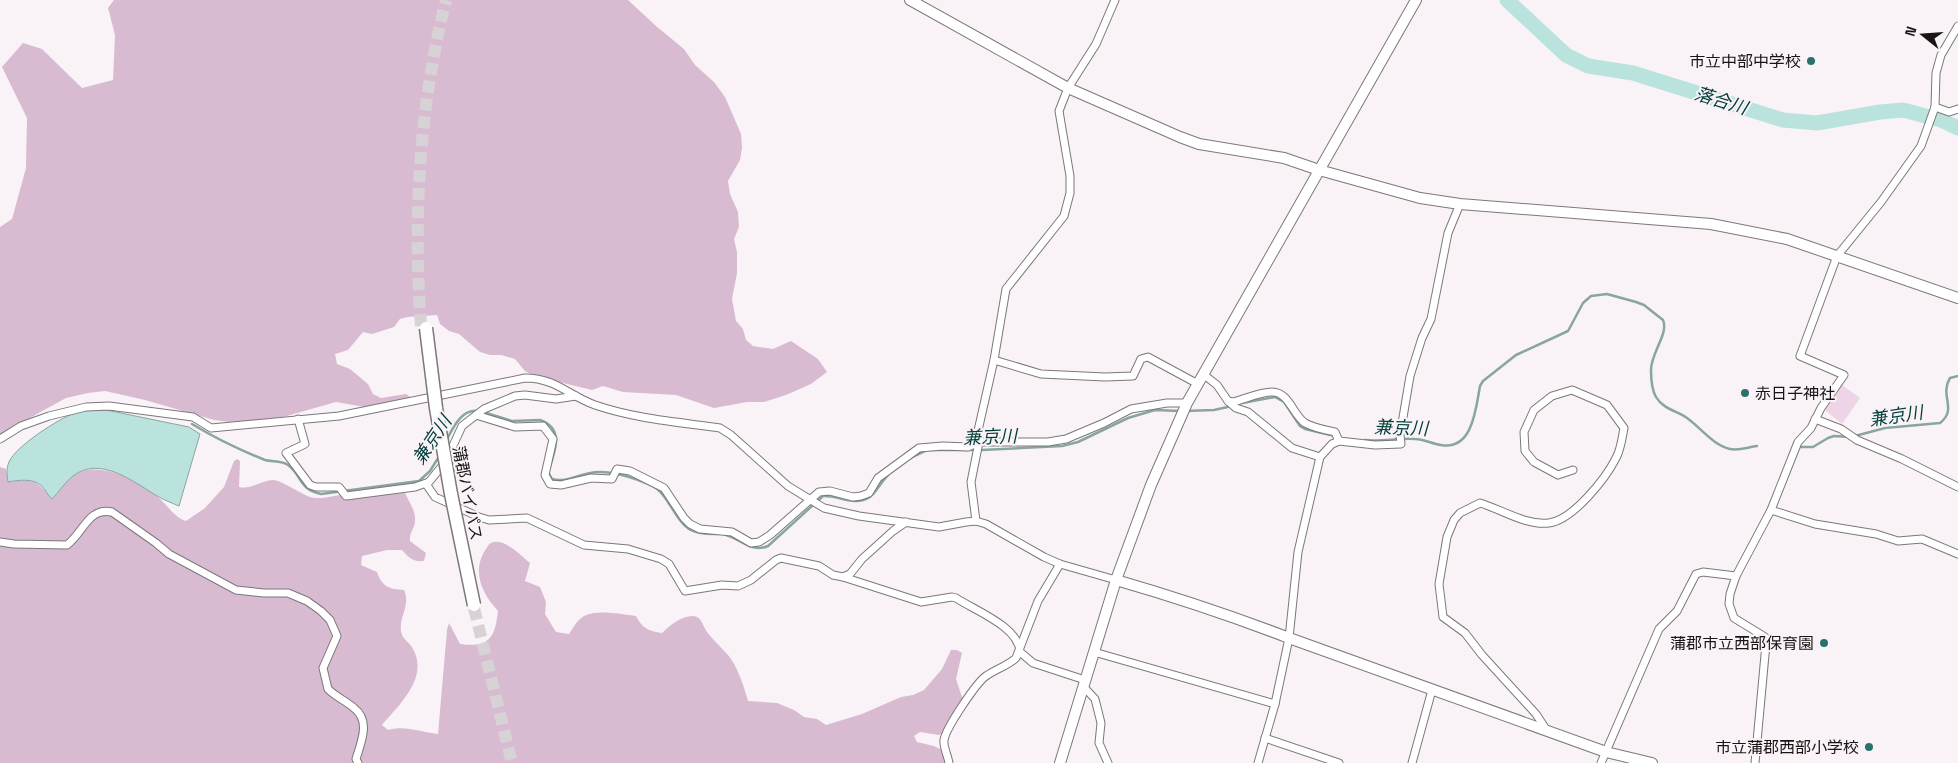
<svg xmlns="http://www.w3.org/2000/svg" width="1958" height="763" viewBox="0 0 1958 763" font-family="'Space Grotesk','Noto Sans JP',sans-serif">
<rect width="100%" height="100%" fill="#f9f3f7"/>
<path fill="#edd4e6" d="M1842,385L1860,398L1842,424L1825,410Z"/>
<g fill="#d8bbd0">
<path d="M114,0H628L656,26L684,49L695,65L714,82L725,97L741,134L742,148L740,160L728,181L730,194L738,212L739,227L734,239L737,252V273L732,299L736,321L743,329L746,340L753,346L773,349L791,341L818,359L827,372L811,384L786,395L764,402H747L714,408L676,395L623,392L603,386L592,390L534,376L525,371L515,359L501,355H490L480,352L459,334L449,331L440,324L437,315L407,317L400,319L394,327L372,334L363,332L348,350L335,354L337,364L350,369L368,384L373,394L381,398L406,394L410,397L399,406L376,409L336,402L283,417L256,421L230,422L214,420L145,400L105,391L88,393L66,398L37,414L20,424L3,438L0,443V227L12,219L26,168L27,118L2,67L23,43L42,49L82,88L113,80L115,35L108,8Z"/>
<path d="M237,459L240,461L239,487C250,490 261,481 272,480C279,479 302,494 310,497C319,500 332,496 341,495L345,499L405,493C409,502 416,511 415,521C415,528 409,533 410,541L426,553L424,561C413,562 409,558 402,550H387L362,556L361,565L377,572C382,587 389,589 404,590C411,605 399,616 401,631C402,640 410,642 413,649C429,678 399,705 382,725L388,730C405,725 420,732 438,734L447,630L449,623L460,644C489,648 495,638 498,611C483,595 472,573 484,552C487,548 489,542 494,542C507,540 521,556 530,563L525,581L540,587L546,602L545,614L556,632L569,634C573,628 577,620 584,616C596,609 622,614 636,616C642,628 648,631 662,633C671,625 679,617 692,616C701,615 703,626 707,632C713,640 721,647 728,655C738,667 744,687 748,701L777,703L794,710L804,717L817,719L826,725L862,714L901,697L913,695L924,690L942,669L951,650H957L962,653L956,679L963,700L944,733L939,735L920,732L914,736L917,742L934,746L942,750L946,763H0V467L6,469L8,482C33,479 36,479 52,499C59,492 65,482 73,476C97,458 141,481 160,499C169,507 174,517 186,521L205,508L224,487L234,461Z"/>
</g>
<path fill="#bae3dd" stroke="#89a5a1" d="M90,409L106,410L189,427L200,434L179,506C172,503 164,500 157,496C134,482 100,455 73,476C65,482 59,492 52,499C47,495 46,490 42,486C33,478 19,480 8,482C7,475 6,469 9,462C16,446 58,419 75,413C79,411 85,410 90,409Z"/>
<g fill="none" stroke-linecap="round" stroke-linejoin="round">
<g stroke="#89a5a1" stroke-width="2.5">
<path d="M1237,404L1275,397L1284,402L1300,426L1305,429L1335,436"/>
<path d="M1185,411L1214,410L1232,406"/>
<path d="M483,412L512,421L540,420C566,429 554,454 548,472L552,479C564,483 578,475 590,473C608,469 636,478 652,486C660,490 663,495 668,502C684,527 687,535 718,534"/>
<path d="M192,424C215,438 240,450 265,460C272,462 282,460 288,465C302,475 298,489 321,494L419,481L430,471L440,455"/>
<path d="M1855,436L1885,428L1940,423C1958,409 1939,396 1950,378L1958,376"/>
<path d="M1365,440C1381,442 1398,438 1415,439C1424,439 1432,444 1441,445C1473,451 1476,407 1480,386L1483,381L1516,355L1568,331L1583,303L1591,296L1607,294L1636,302L1644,305L1663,320C1669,334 1651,352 1651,370C1651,378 1652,390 1656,397C1663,409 1677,411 1687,418C1701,428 1713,445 1730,449C1739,451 1748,447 1757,446"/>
<path d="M446,441C453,428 461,409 478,411"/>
<path d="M1799,447H1813L1828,438L1834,436L1850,437"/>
<path d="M930,450H982L1062,446L1078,442L1128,418L1155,410L1180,411"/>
<path d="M912,457L925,451"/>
<path d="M726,535C741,539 752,553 768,546L823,496C839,495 860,509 873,494C878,489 882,481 888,475"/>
</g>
<path stroke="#bae3dd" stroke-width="15" d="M1507,0L1566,55L1588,66L1633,73L1783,120L1817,123L1880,112L1903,110L1941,120L1958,128"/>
<g stroke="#d7d2d5" stroke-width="12" stroke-dasharray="12 6" stroke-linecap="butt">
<path d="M421,326C413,217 419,107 446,0"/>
<path d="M474,608L512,763"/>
</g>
<defs>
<g id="street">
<path d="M1935,107L1949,112L1958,109"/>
<path d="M994,360L1041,374L1105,377L1133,376L1141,359L1148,357L1198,384"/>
<path d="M1203,374L1217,385L1228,401L1236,408L1248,412L1292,448L1320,457"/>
<path d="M1228,401L1233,402C1245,399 1260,392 1272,392C1289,392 1293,415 1305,423C1314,428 1325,430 1335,432L1339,441"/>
<path d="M476,415L515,427L543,426L553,439L545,475L550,484L561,485L591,478L612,479L617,469L630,471L664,488L684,518L690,524L700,529L732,532L751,543L759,542L770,535L819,492L830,491L853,497L861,496L869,493L878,478L919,448L943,446L968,447L979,442H1048L1066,439L1104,423L1131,409L1167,403H1187"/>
<path d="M298,419L305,444L286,453L310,485L316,487H339L346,496L415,487L429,482L446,461L462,426L484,409L515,396L525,395L556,399L576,396"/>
<path d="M1815,419L1841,429L1857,440L1902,459L1958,487"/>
<path d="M0,439L21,426L49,416L86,407L109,406L193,417L211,428L339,416L525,378C556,378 569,396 595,405C636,419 678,422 720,428L731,435L788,486L824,508L859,516L939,527L966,522L976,521L986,524L1044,557L1060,564L1116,580"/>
<path d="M426,484L435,497L479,517L489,520L527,518L584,545L628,549L661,559L669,564L685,591L722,585L738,586L751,580L776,560L781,558L819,566L833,575L843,577L850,574L862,559L893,531L906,522"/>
<path d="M1771,510L1815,524L1876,534L1898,541L1922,539L1958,554"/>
<path d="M976,521L971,482L979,442L977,435L994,360L1006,289L1064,216L1070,193V176L1059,111L1068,88L1096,44L1115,0"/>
<path d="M0,542L14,544L67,545C84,532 88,507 112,512L156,543L169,554L236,590L264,593H288L307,601L321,611L330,620L337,636L323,668L328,689C336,697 346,701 354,708C371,721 361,742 356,759L358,763"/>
<path d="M843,577L921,602L952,597L956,598C976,611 1019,627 1020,652L1033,663L1085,680"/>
<path d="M1094,652L1275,704"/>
<path d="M1083,686L1095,699L1101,723L1099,743L1108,763"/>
<path d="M1547,731L1536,714L1482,655L1465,633L1443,617L1439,584L1447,537L1454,520L1460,513L1480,503C1501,509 1526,526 1549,523C1573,520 1606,478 1616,458C1621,449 1622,438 1624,428L1607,405L1572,390L1552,396L1534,410L1524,432L1525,451L1534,462L1558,475L1573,470"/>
<path d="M1265,738L1339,763"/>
<path d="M949,763C948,756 943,747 944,740C946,728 976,683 986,676C996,669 1007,666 1016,658L1038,601L1060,564"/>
<path d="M1258,763L1275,704L1289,638L1298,552L1320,457L1332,444L1339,441L1375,445L1401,444L1400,435L1410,376L1422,338L1431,319L1448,233L1460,204"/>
<path d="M1412,763L1432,690"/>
<path d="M1601,763L1659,629L1677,611L1696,574L1703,572L1736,576"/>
<path d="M1755,763L1766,644L1765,637L1734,618L1729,604L1730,594L1736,576L1771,510L1798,442L1811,428L1821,408L1844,375L1800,356L1837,256L1881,202L1921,146L1935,107L1936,73L1941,55L1958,26"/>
</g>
<g id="secondary">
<path d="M910,0L1068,88L1180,137L1199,144L1284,158L1319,170L1420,198L1460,204L1711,224L1787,239L1958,298"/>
<path d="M1116,580C1175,597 1232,616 1289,638L1606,752L1652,763"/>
<path d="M1060,763L1116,580L1151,485L1187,403L1416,0"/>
</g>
</defs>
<use href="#street" stroke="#7d777b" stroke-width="9"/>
<use href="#secondary" stroke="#7d777b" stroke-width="12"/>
<use href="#street" stroke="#fff" stroke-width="7"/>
<use href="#secondary" stroke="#fff" stroke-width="10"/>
<defs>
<path id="highway-bridge" d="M426,328L436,408L451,494L474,605"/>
</defs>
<use href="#highway-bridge" stroke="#7d777b" stroke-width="15" stroke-linecap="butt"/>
<use href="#highway-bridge" stroke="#fff" stroke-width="12"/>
</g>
<g fill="#29716a" stroke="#f9f3f7" stroke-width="2">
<circle cx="1811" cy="61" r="5"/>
<circle cx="1745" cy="393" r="5"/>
<circle cx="1824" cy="643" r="5"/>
<circle cx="1869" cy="747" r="5"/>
</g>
<g text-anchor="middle" stroke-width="4" stroke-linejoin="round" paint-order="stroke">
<g font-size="16" fill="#171516" stroke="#f9f3f7" text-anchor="end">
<text x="1801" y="67">市立中部中学校</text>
<text x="1755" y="399" text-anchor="start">赤日子神社</text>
<text x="1814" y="649">蒲郡市立西部保育園</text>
<text x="1859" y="753">市立蒲郡西部小学校</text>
</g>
<g font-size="16" fill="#171516" stroke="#f9f3f7">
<text transform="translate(468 493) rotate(79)" y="6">蒲郡バイパス</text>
</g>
<g font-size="18" font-style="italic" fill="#003e39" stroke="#f9f3f7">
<text transform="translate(1721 101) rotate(17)" y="6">落合川</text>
<text transform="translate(1896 416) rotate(-8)" y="6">兼京川</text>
<text transform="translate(1401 428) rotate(2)" y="6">兼京川</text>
<text transform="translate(990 437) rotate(-2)" y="6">兼京川</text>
<text transform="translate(432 440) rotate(-56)" y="6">兼京川</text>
</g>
</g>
<g transform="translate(1923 35) rotate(287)" stroke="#f9f3f7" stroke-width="4" paint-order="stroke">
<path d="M0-4L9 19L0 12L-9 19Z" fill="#171516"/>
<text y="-8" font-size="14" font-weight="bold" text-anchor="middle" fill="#171516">N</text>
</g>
</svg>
